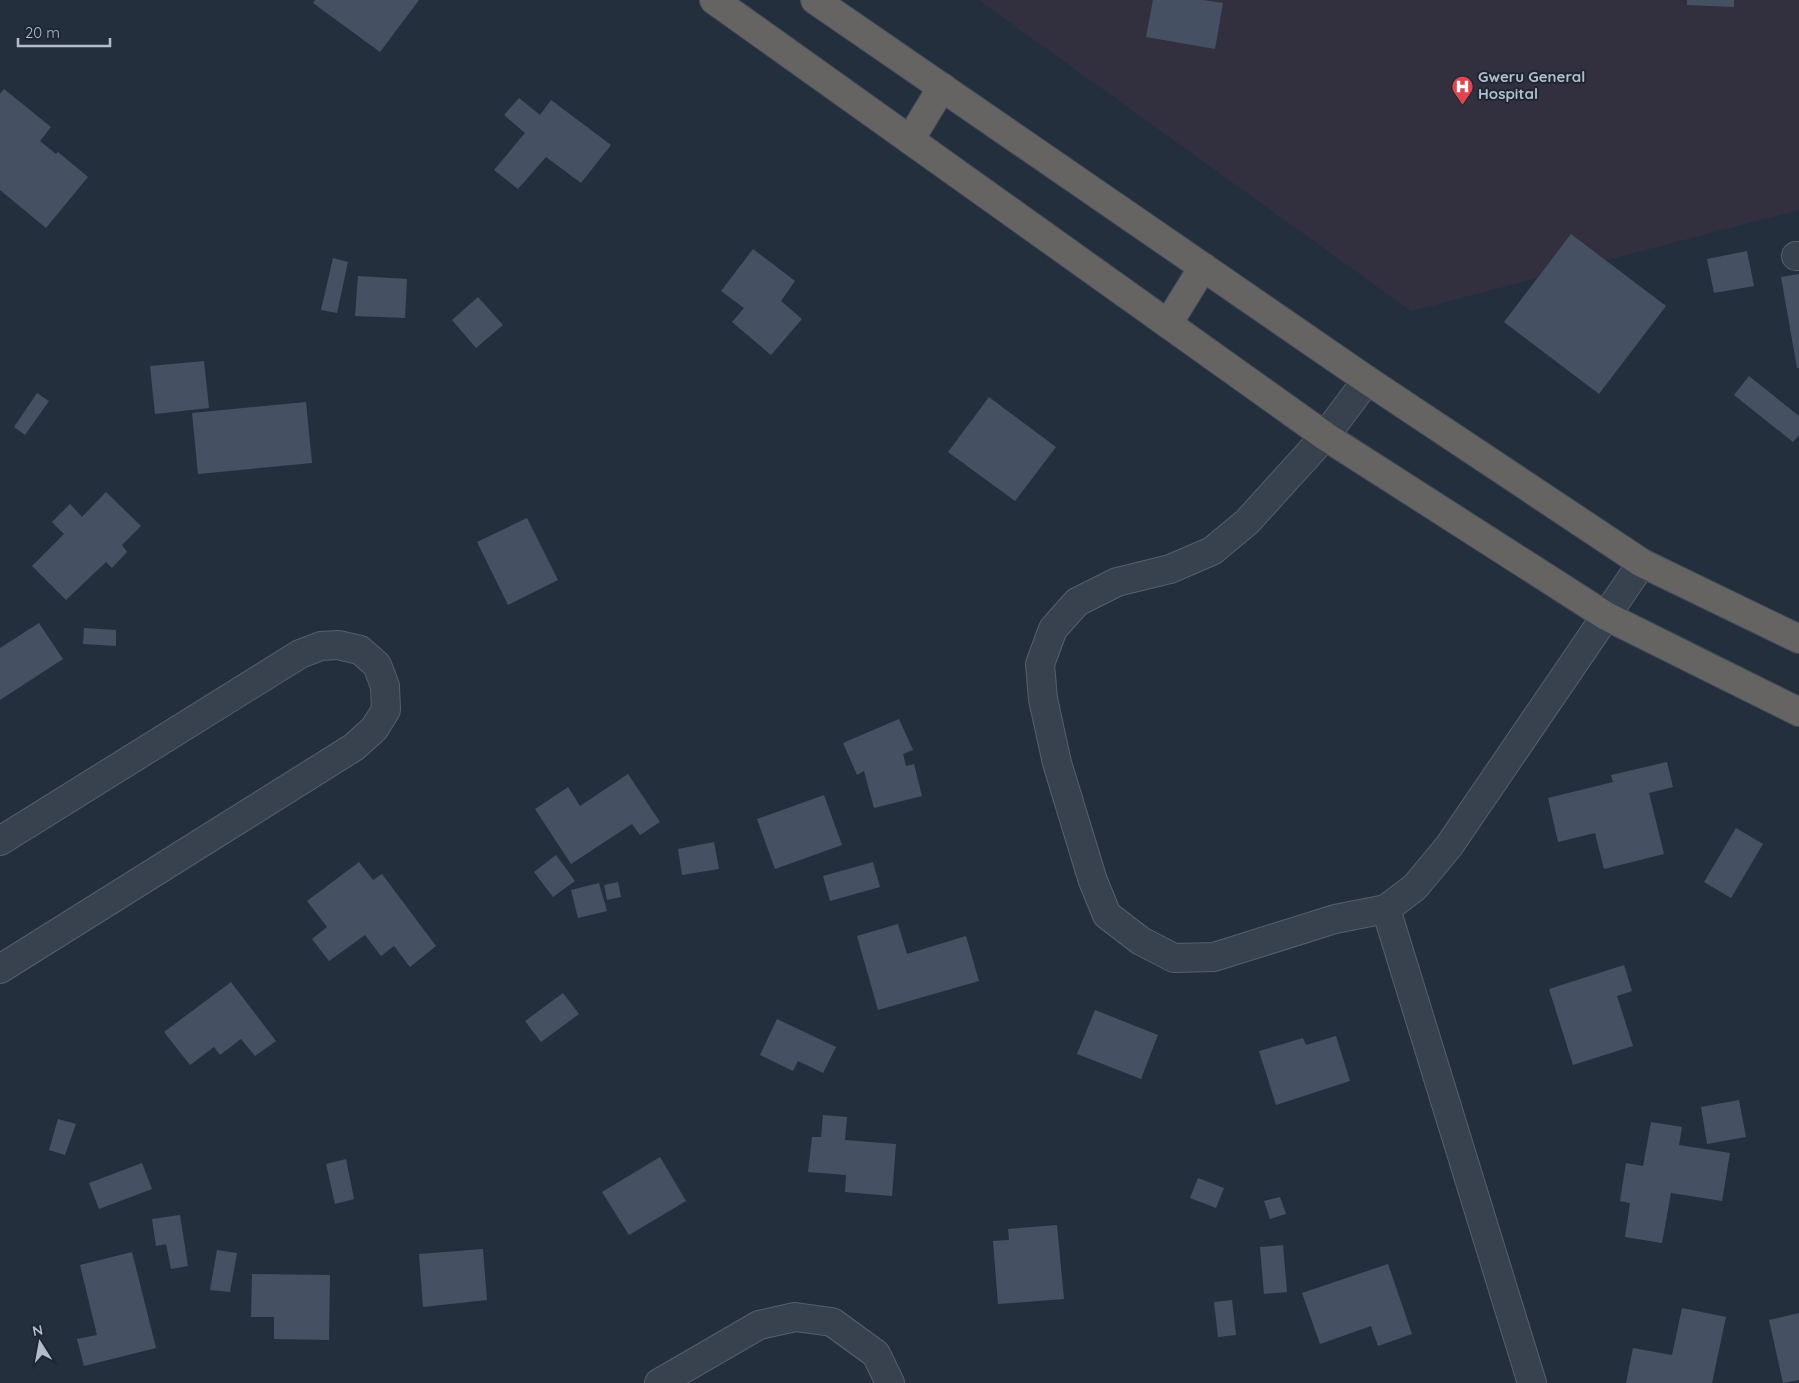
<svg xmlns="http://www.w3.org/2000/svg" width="1799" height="1383" viewBox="0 0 1799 1383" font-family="Quicksand,sans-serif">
<rect width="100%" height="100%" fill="#242f3e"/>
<path fill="#32303f" d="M979,0H1799V210L1411,311Z"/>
<g fill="#455162">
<path d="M315,0H419L380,52L313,3Z"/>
<path d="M1153,0H1203L1223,3L1215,49L1146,37Z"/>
<path d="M1687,0H1734V7L1687,5Z"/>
<path d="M4,89L51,127L40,141L56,154L58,152L88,177L46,228L0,190V94Z"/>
<path d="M519,98L540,115L551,100L611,145L581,183L546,157L518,189L494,170L525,133L504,115Z"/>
<path d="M1571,234L1666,306L1599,394L1504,322Z"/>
<path d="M753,249L795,281L781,301L802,319L771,355L732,322L744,308L721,291Z"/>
<path d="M1747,251L1754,286L1714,293L1707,259Z"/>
<path d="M333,258L348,262L337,313L321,310Z"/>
<path d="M1799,274V368H1797L1781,277Z"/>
<path d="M358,276L407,279L405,318L355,316Z"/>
<path d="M478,297L503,325L476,348L452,320Z"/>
<path d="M204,361L209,408L155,414L150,366Z"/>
<path d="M1749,376L1799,416V435L1793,442L1734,395Z"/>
<path d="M37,393L49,401L25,435L14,427Z"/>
<path d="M989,397L1056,447L1015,501L948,452Z"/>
<path d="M306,402L312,463L198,474L192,413Z"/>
<path d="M106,492L141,526L122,545L127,552L112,568L106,562L66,600L32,566L64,534L52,522L70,504L82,517Z"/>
<path d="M527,518L558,580L508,605L477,542Z"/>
<path d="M39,623L63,659L0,700V648Z"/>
<path d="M84,628L116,630V646L83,644Z"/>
<path d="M899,719L913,750L903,754L906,766L914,764L922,796L874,808L864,771L857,775L843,743Z"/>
<path d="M1667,762L1673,787L1649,793L1664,854L1604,869L1595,833L1558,842L1548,798L1613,782L1611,775Z"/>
<path d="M628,774L660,822L640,835L632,824L571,864L535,809L568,787L580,806Z"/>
<path d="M824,795L842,845L775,869L757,819Z"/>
<path d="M1736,828L1763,844L1731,898L1704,882Z"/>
<path d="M714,842L719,869L682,875L678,849Z"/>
<path d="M556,855L575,881L553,897L534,872Z"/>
<path d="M359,862L373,880L382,874L436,946L410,967L394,946L381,956L365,935L329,961L312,939L327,927L307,901Z"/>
<path d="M873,862L880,887L830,901L823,876Z"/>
<path d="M618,882L621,897L607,900L604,885Z"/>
<path d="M599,883L607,911L578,918L571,890Z"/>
<path d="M898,924L907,954L966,936L979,981L878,1010L857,936Z"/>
<path d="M1624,965L1632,991L1617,996L1633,1046L1573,1065L1549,989Z"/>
<path d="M231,982L276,1041L255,1056L241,1039L220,1055L214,1047L190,1065L164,1032Z"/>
<path d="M563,993L579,1014L541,1042L525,1021Z"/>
<path d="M1095,1010L1158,1035L1141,1079L1077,1054Z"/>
<path d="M777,1019L836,1047L823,1073L798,1061L793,1071L760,1055Z"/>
<path d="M1336,1036L1350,1081L1276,1105L1259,1051L1303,1038L1306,1045Z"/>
<path d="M1739,1100L1746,1137L1707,1144L1701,1107Z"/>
<path d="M823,1115L847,1117L845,1140L896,1144L892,1196L845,1192L846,1175L808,1172L812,1137H821Z"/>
<path d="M58,1119L76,1124L65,1155L49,1150Z"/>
<path d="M1651,1122L1682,1127L1679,1145L1730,1153L1722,1201L1671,1193L1662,1243L1625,1237L1630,1203L1620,1201L1626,1163L1643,1166Z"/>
<path d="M660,1157L686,1201L629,1235L602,1192Z"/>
<path d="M346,1159L354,1199L335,1204L326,1164Z"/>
<path d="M142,1163L152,1189L99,1209L89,1183Z"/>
<path d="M1198,1178L1224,1188L1216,1208L1190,1198Z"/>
<path d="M1280,1197L1286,1214L1270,1219L1264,1201Z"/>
<path d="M180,1215L188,1266L171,1269L166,1244L156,1246L152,1219Z"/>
<path d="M1057,1225L1064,1299L998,1304L993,1241L1009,1240L1008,1229Z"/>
<path d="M1283,1245L1287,1292L1264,1294L1260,1247Z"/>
<path d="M483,1249L487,1300L423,1307L419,1254Z"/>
<path d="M217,1250L237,1253L230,1292L210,1290Z"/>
<path d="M132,1252L156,1348L84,1366L77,1339L97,1335L80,1265Z"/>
<path d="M1388,1264L1412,1334L1378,1346L1371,1326L1320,1344L1302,1293Z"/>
<path d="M252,1274L330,1275L329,1340L274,1339V1317H251Z"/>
<path d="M1232,1300L1236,1335L1218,1337L1214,1302Z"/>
<path d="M1682,1308L1726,1317L1712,1383H1626L1633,1348L1672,1355Z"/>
<path d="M1799,1313V1380L1783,1383L1769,1320Z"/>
</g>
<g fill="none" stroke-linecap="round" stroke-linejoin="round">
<defs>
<g id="minor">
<path d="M1796,256H1799"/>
<path d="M1367,380L1325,436L1247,522L1212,551L1170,569L1117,582L1077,602L1053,629L1040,664L1043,699L1057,763L1093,881L1107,915L1141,941L1174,958L1214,957L1335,919L1386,909L1415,887L1449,846L1642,563"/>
<path d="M0,841L300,654L321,646L338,645L360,650L377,665L385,686L386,710L374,729L354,747L0,969"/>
<path d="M1386,909L1532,1383"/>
<path d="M659,1383L759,1325L795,1317L832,1322L876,1354L890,1383"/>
</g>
<g id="trunk">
<path d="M714,0L1325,436L1606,616L1799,712"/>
<path d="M815,0L1367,380L1642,563L1799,639"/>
<path d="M910,140L942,87"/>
<path d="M1168,324L1203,267"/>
</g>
</defs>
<use href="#minor" stroke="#565f6c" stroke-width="30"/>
<use href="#trunk" stroke="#434c59" stroke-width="30"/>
<use href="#minor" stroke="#38414e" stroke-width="28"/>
<use href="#trunk" stroke="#656462" stroke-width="28"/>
</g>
<defs>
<symbol id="hospital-pin" viewBox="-11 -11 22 30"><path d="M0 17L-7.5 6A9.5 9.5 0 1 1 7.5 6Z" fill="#e0444e" stroke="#1d2633"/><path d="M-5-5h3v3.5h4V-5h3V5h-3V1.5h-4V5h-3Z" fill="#fff"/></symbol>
</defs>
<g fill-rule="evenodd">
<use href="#hospital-pin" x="1450" y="74" width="25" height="34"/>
</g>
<g text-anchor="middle" stroke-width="4" stroke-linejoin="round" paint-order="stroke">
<g font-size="15" font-weight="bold" fill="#b4bcc9" stroke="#1d2633" text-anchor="start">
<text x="1478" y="82">Gweru General<tspan x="1478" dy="17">Hospital</tspan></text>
</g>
</g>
<g transform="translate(40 1343) rotate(349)" stroke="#1d2633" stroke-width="4" paint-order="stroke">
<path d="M0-4L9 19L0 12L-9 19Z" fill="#b4bcc9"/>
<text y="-8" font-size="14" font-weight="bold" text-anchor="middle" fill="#b4bcc9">N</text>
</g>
<path d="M18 38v8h92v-8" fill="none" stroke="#b4bcc9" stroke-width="2.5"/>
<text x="25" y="38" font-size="15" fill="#b4bcc9" stroke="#1d2633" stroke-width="4" paint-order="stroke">20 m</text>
</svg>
